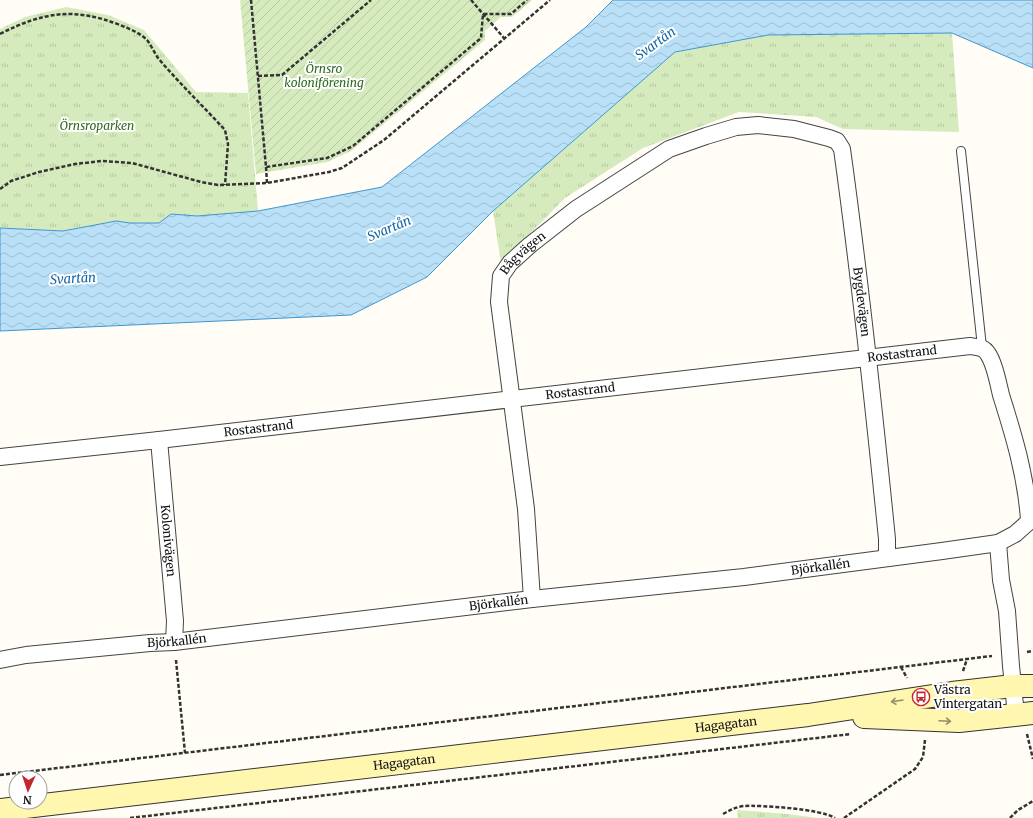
<svg xmlns="http://www.w3.org/2000/svg" width="1033" height="818" viewBox="0 0 1033 818" font-family="Merriweather,serif">
<defs>
<pattern id="park-tufts" width="24" height="20" patternUnits="userSpaceOnUse"><rect width="24" height="20" fill="#d5ebbd"/><path d="M3 7l-1-3M5 7V3M7 7l1-3M15 17l-1-3M17 17v-4M19 17l1-3" fill="none" stroke="#b6c8a1"/></pattern>
<pattern id="garden-furrows" width="10" height="10" patternUnits="userSpaceOnUse"><rect width="10" height="10" fill="#d5ebbd"/><path d="M-1 1l2-2M0 10L10 0M9 11l2-2" fill="none" stroke="#b6c8a1"/></pattern>
<pattern id="water-waves" width="16" height="10" patternUnits="userSpaceOnUse"><rect width="16" height="10" fill="#b9e0f7"/><path d="M0 5q4-4 8 0t8 0" fill="none" stroke="#9ebfd3"/></pattern>
</defs>
<rect width="100%" height="100%" fill="#fffdf5"/>
<g fill="url(#park-tufts)">
<path d="M66,7L108,15L144,30L196,92L248,93L258,211L197,216L171,214L159,223H130L116,221L63,231L0,228V29L25,17Z"/>
<path d="M952,33L959,132L843,129L816,117L739,112L643,148L565,198L501,263L493,211L675,52L768,35Z"/>
<path d="M737,810L788,814L817,818H738Z"/>
</g>
<path fill="url(#garden-furrows)" d="M240,0H532L512,17H501L485,31V40L351,151L327,162L256,174Z"/>
<path fill="url(#water-waves)" stroke="#3f96cf" d="M613,0H1033V68L952,33L768,35L675,52L493,211L427,277L351,315L0,331V228L63,231L116,221L130,223H159L171,214L197,216L258,211L382,187L586,27Z"/>
<g fill="none" stroke-linecap="round" stroke-linejoin="round">
<defs>
<path id="lane" d="M961,151L982,347"/>
<g id="street">
<path id="s1" d="M159,440L175,621L174,642"/>
<path id="s2" d="M0,457L159,440L970,346C977,347 984,347 988,354C995,364 998,383 1001,395C1014,436 1026,476 1029,520"/>
<path d="M998,543L1001,580L1007,611L1011,666L1016,715"/>
<path id="s3" d="M532,599L526,509L499,302L501,276L510,263L530,245L576,209L669,149L706,136L736,127L758,125L794,129L829,138L837,141L842,149C860,279 874,409 887,539V558"/>
<path id="s4" d="M0,660L26,655L150,643L174,642L532,599L744,577L942,551L998,543L1015,534L1033,518"/>
</g>
<g id="secondary">
<path d="M864,717L959,721L1033,713"/>
<path id="s5" d="M0,810L808,715L952,693L1013,686H1033"/>
</g>
</defs>
<use href="#lane" stroke="#444" stroke-width="10"/>
<use href="#street" stroke="#444" stroke-width="18"/>
<use href="#secondary" stroke="#333" stroke-width="24"/>
<g stroke="#333" stroke-width="2.5" stroke-dasharray="4 2" stroke-linecap="butt">
<path d="M251,0L266,167L327,158L353,146L481,38L483,14H511L527,0"/>
<path d="M471,0L504,38"/>
<path d="M0,34C43,12 74,7 120,25C129,29 139,32 147,40C151,45 154,52 158,58C179,83 203,106 225,130L228,144L225,185"/>
<path d="M258,76L282,75L371,0"/>
<path d="M266,167L267,183"/>
<path d="M0,189L11,181L39,172L75,164L102,161L132,163L201,182L218,185L267,183L329,172L342,168L384,140L550,0"/>
<path d="M1027,652L1033,651"/>
<path d="M176,660L185,753"/>
<path d="M901,667L907,678"/>
<path d="M963,671L967,659"/>
<path d="M1027,734L1033,759"/>
<path d="M0,775L992,656"/>
<path d="M723,814C730,810 736,807 744,806C761,805 821,809 835,818"/>
<path d="M130,818L851,734"/>
<path d="M844,818L915,769L923,757L925,740"/>
<path d="M1010,818L1018,810L1033,801"/>
</g>
<use href="#lane" stroke="#fff" stroke-width="8"/>
<use href="#street" stroke="#fff" stroke-width="16"/>
<use href="#secondary" stroke="#fff6b0" stroke-width="22"/>
</g>
<defs><path id="oneway-shaft" d="M-6 0H5M1.5-3L5.5 0L1.5 3" fill="none" stroke-width="1.6" stroke-linecap="round" stroke-linejoin="round"/></defs>
<g stroke="#948f68">
<use href="#oneway-shaft" transform="translate(897 701) rotate(171)"/>
<use href="#oneway-shaft" transform="translate(945 721) rotate(3)"/>
</g>
<defs>
<symbol id="bus-ring" viewBox="-11 -11 22 22"><circle r="9.5" fill="#fff" stroke="#c4262e" stroke-width="1.5"/><path d="M-5-6H5V4H4V6H2V4H-2V6H-4V4H-5ZM-3.5-4V0h7V-4ZM-3.5 1.2v1.5H-2V1.2ZM2 1.2v1.5H3.5V1.2Z" fill="#c4262e"/></symbol>
</defs>
<g fill-rule="evenodd">
<use href="#bus-ring" x="911" y="687" width="20" height="20"/>
</g>
<g text-anchor="middle" stroke-width="4" stroke-linejoin="round" paint-order="stroke">
<g font-size="12" font-style="italic" fill="#2f6b1f" stroke="#fff">
<text x="324" y="73">Örnsro<tspan x="324" dy="14">koloniförening</tspan></text>
<text x="97" y="130">Örnsroparken</text>
</g>
<g font-size="12" fill="#111" stroke="#fff">
<text dy="4" stroke="none"><textPath href="#s3" startOffset="357">Bågvägen</textPath></text>
<text dy="4" stroke="none"><textPath href="#s3" startOffset="874">Bygdevägen</textPath></text>
<text dy="4" stroke="none"><textPath href="#s2" startOffset="908">Rostastrand</textPath></text>
<text dy="4" stroke="none"><textPath href="#s2" startOffset="584">Rostastrand</textPath></text>
<text dy="4" stroke="none"><textPath href="#s2" startOffset="260">Rostastrand</textPath></text>
<text dy="4" stroke="none"><textPath href="#s1" startOffset="101">Kolonivägen</textPath></text>
<text dy="4" stroke="none"><textPath href="#s4" startOffset="826">Björkallén</textPath></text>
<text dy="4" stroke="none"><textPath href="#s4" startOffset="502">Björkallén</textPath></text>
<text dy="4" stroke="none"><textPath href="#s4" startOffset="178">Björkallén</textPath></text>
<text dy="4" stroke="none"><textPath href="#s5" startOffset="731">Hagagatan</textPath></text>
<text dy="4" stroke="none"><textPath href="#s5" startOffset="407">Hagagatan</textPath></text>
</g>
<g font-size="12" fill="#111" stroke="#fff" text-anchor="start">
<text x="934" y="694">Västra<tspan x="934" dy="14">Vintergatan</tspan></text>
</g>
<g font-size="13" font-style="italic" fill="#1768a6" stroke="#fff">
<text transform="translate(655 43) rotate(-36)" y="5">Svartån</text>
<text transform="translate(389 228) rotate(-23)" y="5">Svartån</text>
<text transform="translate(73 278) rotate(-3)" y="5">Svartån</text>
</g>
</g>
<g transform="translate(28 790) rotate(183)"><circle r="19" fill="#ffffff" stroke="#a0a0a0"/>
<path d="M0-3L7 15L0 10L-7 15Z" fill="#c4262e"/>
<text y="-6" font-size="11" font-weight="bold" text-anchor="middle" fill="#111111">N</text>
</g>
</svg>
